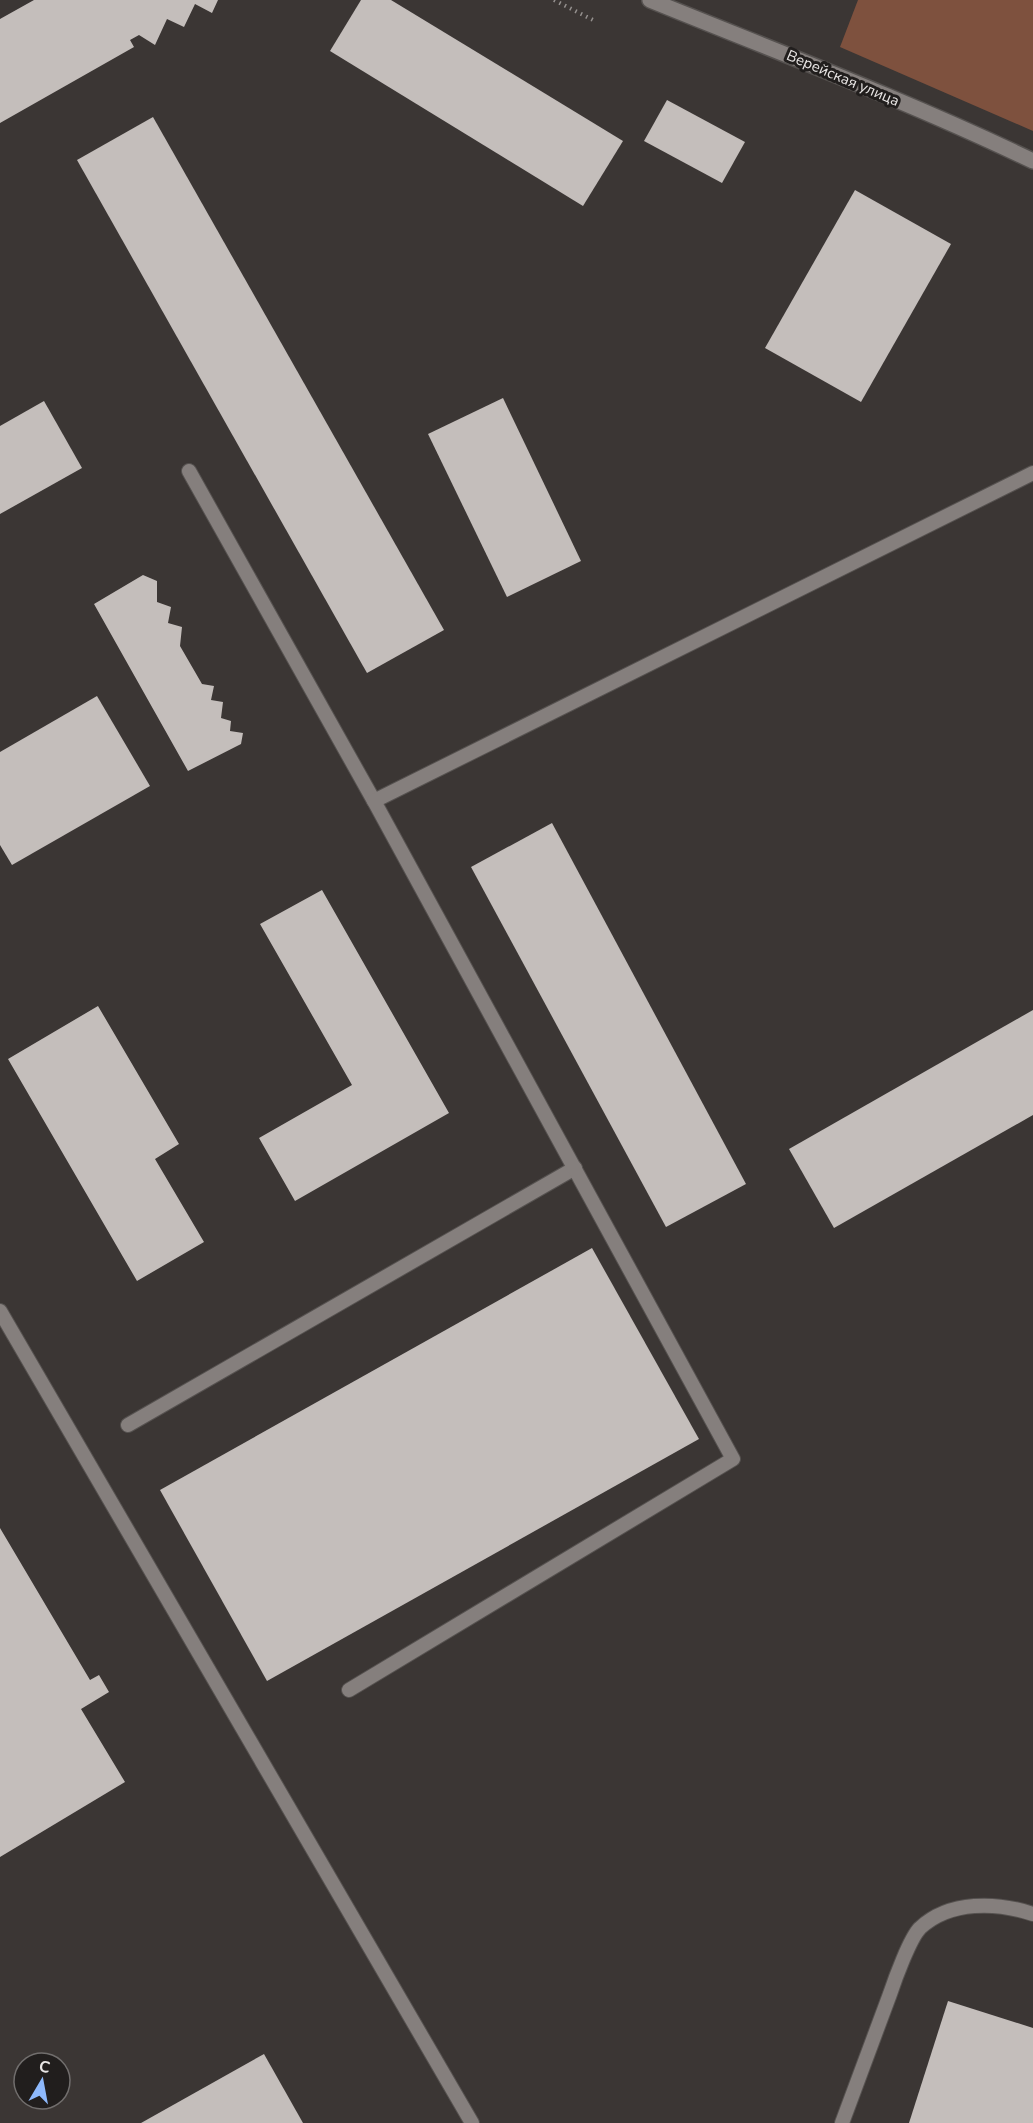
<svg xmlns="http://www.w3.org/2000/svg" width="1033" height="2123" viewBox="0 0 1033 2123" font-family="'Nunito Sans',sans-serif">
<rect width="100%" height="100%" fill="#3b3634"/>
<path fill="#7e513e" d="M858,0H1033V131L840,47Z"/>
<g fill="#c4bebb">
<path d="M34,0H218L212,13L195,4L184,27L167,19L155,45L139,35L130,40L134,47L0,123V19Z"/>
<path d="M361,0H391L623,141L583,206L330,51Z"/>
<path d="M667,100L745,142L722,183L644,141Z"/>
<path d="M153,117L444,630L367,673L77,160Z"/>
<path d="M855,190L951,244L861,402L765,348Z"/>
<path d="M503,398L581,561L507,597L428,434Z"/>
<path d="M44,401L82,468L0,514V426Z"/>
<path d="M143,575L157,581V602L171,607L168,623L182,627L180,646L202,684L214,686L211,700L223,702L221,718L231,721L230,731L243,733L241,744L188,771L94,604Z"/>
<path d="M97,696L150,786L12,865L0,845V752Z"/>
<path d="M552,823L746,1184L666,1227L471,867Z"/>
<path d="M322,890L449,1113L295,1201L259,1138L352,1085L260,924Z"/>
<path d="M98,1006L179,1144L155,1159L204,1242L137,1281L8,1059Z"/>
<path d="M1033,1010V1115L834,1228L789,1149Z"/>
<path d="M592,1248L699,1439L267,1681L160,1490Z"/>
<path d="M0,1528L90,1680L99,1675L109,1692L81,1709L125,1782L0,1857Z"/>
<path d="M948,2001L1033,2028V2123H909Z"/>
<path d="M264,2054L303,2123H141Z"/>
</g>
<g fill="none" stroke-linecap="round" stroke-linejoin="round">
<defs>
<g id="lane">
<path d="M189,471L374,801"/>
<path d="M0,1311L472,2123"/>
<path d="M128,1425L575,1168"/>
<path d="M349,1690L733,1459L374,801L1033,473"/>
<path d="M842,2123C858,2080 874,2037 890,1994C895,1979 910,1938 920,1928C950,1900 997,1902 1033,1914"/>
</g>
<path id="secondary" d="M650,0C778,52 908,101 1033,161"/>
</defs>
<use href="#lane" stroke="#565250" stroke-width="16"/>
<use href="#secondary" stroke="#565250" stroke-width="18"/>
<path stroke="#95918f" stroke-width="4" stroke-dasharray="1.5 4.5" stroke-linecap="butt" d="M554,0L595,21"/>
<use href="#lane" stroke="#857f7d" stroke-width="14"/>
<use href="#secondary" stroke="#857f7d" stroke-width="15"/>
</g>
<g text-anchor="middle" stroke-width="6" stroke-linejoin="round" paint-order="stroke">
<g font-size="15" fill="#e9e6e5" stroke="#211e1d">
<text transform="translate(843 78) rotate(23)" y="5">Верейская улица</text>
</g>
</g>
<g transform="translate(42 2081) rotate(10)"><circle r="28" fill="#211e1d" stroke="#716e6d" stroke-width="1.5"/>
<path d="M0-4.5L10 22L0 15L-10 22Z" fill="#8eb9fc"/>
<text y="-9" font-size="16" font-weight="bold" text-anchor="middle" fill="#e9e6e5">С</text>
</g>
</svg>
